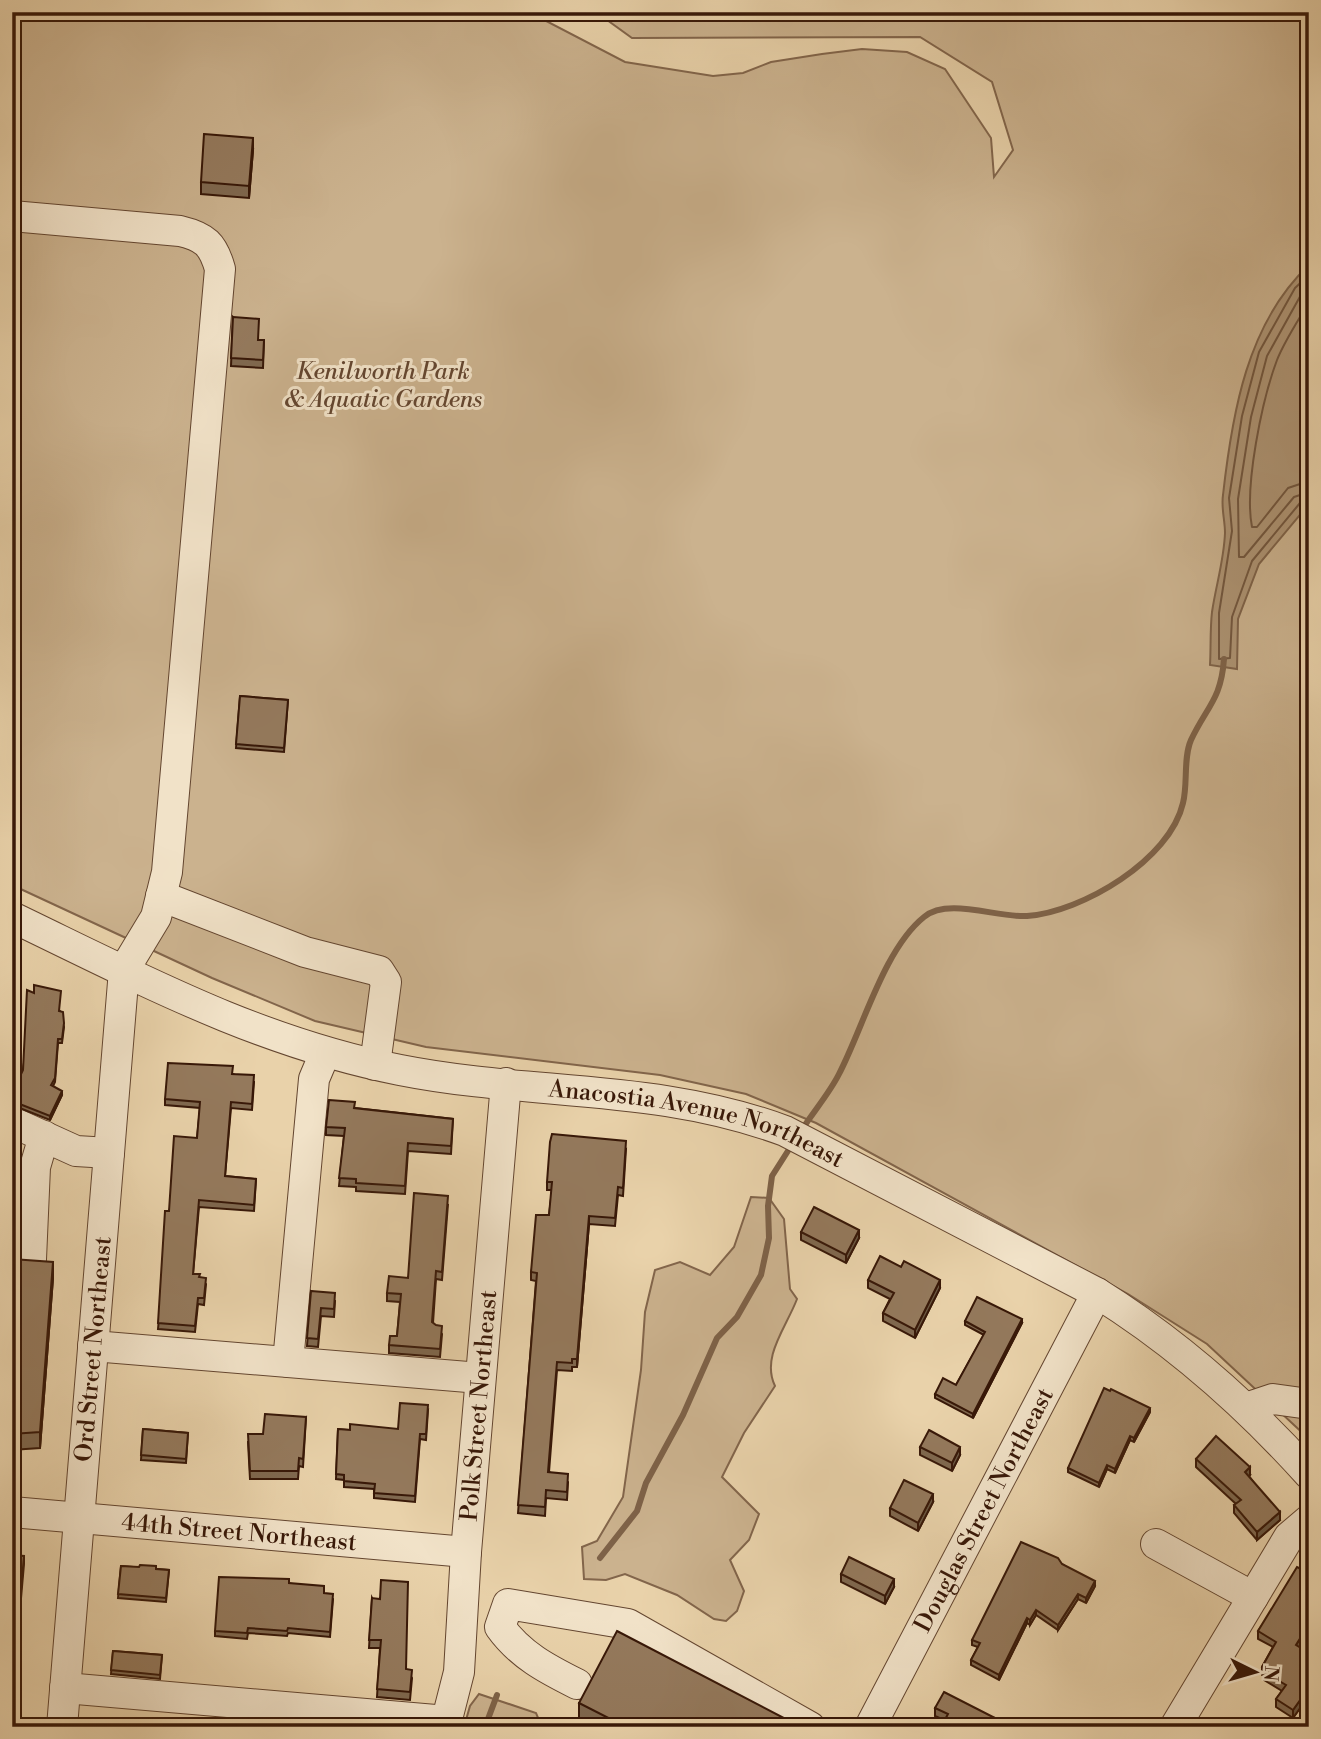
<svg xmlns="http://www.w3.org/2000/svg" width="1321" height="1739" viewBox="0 0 1321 1739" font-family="'Libre Bodoni',serif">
<rect width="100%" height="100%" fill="#e9d2aa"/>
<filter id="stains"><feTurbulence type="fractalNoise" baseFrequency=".00286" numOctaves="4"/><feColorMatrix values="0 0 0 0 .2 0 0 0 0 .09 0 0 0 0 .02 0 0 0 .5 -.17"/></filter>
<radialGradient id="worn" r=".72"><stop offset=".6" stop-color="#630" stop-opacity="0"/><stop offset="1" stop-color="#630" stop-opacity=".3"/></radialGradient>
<g fill="#cbb28e" stroke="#82654b" stroke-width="2">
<path d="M12,12H529L625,62L713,76L743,73L771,62L822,54L862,49L907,52L945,69L991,138L994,177L1013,150L992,82L920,37L632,38L596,12H1309V1439L1207,1344L1128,1294L816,1123L746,1094L660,1075L426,1047L315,1021L212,978L12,885Z"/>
<path d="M751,1197L769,1198L784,1219L790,1289L797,1299C786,1328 761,1357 775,1386L744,1433L722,1477L759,1514L749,1540L730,1560L744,1591L737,1611L726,1621L714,1619L677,1595L625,1574L606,1580L584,1579L582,1547L597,1541L623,1497L641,1370L645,1312L655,1270L680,1262L710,1275L734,1247Z"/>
<path d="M479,1694L536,1713L542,1727H464L470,1706Z"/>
</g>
<path fill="#ad9373" stroke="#7e6248" stroke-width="2" d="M1309,265V504L1259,564L1238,619L1237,669L1210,665C1211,648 1210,629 1212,612C1216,585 1224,560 1225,533C1225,520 1221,508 1223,495C1232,414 1247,323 1309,265Z"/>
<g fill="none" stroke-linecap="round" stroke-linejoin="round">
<g stroke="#72563e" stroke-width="2">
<path d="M1309,275L1295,288L1259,352L1242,416L1229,498L1232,531L1219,613V659L1230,658L1232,617L1252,561L1300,503L1309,500"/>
<path d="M1309,287L1302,293L1267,356L1251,417L1238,499L1239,557H1244L1294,497L1309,492"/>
<path d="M1309,302C1298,321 1285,340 1277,360C1262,400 1244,487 1252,527H1257L1288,488L1309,481"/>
</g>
<g stroke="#7e6248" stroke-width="6">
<path d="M801,1131C813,1112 829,1094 839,1074C863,1028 884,949 924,917C948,897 997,918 1027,916C1082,912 1170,860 1183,803C1188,784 1183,758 1191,740C1207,706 1221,700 1224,659"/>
<path d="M600,1558L637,1511L646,1483L683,1415L717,1338L737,1317L761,1275L769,1238L768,1206L772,1176L793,1143"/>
<path d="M485,1727L497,1695"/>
</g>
<defs>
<g id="minor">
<path d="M12,216L180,231C205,237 213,244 220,269L167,872L156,917L124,970L62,1727"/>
<path d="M161,896L305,952L379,971L386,982L375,1065"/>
<path id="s1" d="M12,917C141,979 258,1042 400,1070C531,1096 656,1083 785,1131L1097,1293C1177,1343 1246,1404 1309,1474"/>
<path d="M12,1122L76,1151L109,1153"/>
<path d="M31,1259L35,1167L44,1136"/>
<path d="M93,1346L480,1378"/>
<path d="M288,1362L314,1079L325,1053"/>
<path d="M1246,1408L1273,1399L1309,1404"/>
<path id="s2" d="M12,1512L466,1552"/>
<path d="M1156,1544L1253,1597"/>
<path d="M577,1684C547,1669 520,1655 500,1627L508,1604L628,1624L810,1727"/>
<path d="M65,1688L447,1721"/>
<path id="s3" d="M445,1727L459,1672L466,1552L506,1083"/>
<path id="s4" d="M870,1727L1097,1293"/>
<path d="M1175,1727L1289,1537L1309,1520"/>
</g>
</defs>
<use href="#minor" stroke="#644630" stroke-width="32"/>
<use href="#minor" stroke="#f1e2c8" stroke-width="30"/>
</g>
<g fill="#7f684f" stroke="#381808" stroke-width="2">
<path d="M253,150L249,198L201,194V182Z"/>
<path d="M233,317L258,340H264L263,368L231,366Z"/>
<path d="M240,696L288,700L284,752L236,748Z"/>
<path d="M34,993L60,1011L64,1027L62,1043H58L55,1082L53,1086L62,1095L50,1120L12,1105V1093L23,1070Z"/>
<path d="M233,1074L254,1082L252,1110L231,1108L225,1176L256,1179L254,1211L199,1207L193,1274L199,1277L206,1284L204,1305L198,1304L195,1332L158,1329L169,1211L197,1138L200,1108L165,1105V1099Z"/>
<path d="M355,1108L453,1119L451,1154L408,1151L405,1194L356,1191V1187L339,1186L344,1136L326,1135V1127Z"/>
<path d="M626,1149L623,1196L618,1195L615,1226L589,1224L577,1367H572V1371L557,1370L549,1472L568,1482L567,1500L546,1498L545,1516L518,1513L536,1281L531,1280V1272L549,1215L552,1190H547V1182Z"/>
<path d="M448,1204L442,1280L436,1279L433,1323L442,1334L440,1357L389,1353V1345L397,1336L400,1302L387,1301V1293L408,1278Z"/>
<path d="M801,1232L859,1238L846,1263L801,1240Z"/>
<path d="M12,1259L53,1278L40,1448L12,1450Z"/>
<path d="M901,1267L940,1288L915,1338L883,1321V1313L890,1299L868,1288V1280Z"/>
<path d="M311,1291L335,1301L334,1317L321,1316L318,1347L307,1346Z"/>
<path d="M965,1321L1022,1323L973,1418L935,1398V1394L956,1385L984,1335L965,1325Z"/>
<path d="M428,1410L426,1440L420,1439L415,1502L374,1498V1489L344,1487V1480L336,1479L338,1429L350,1430L398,1429Z"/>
<path d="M1150,1412L1134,1442L1130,1440L1115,1473L1107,1469L1099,1487L1068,1472V1468Z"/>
<path d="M306,1417L303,1467L299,1466L298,1479H250L248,1442Z"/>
<path d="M143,1429L188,1433L186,1463L141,1460Z"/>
<path d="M920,1447L960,1455L952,1471L920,1455Z"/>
<path d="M1196,1459L1250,1475L1249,1476L1280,1520L1257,1540L1234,1513V1505L1236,1504L1196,1467Z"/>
<path d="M933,1502L918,1531L890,1516V1508Z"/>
<path d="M1062,1564L1095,1586L1086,1603L1078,1599L1058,1630L1036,1615L1030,1625L1027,1623L999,1680L971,1665V1660L978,1647L972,1645V1640Z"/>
<path d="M121,1566L169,1570L166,1602L118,1598Z"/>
<path d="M1309,1568V1631L1299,1647L1309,1653V1707L1303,1704L1293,1718L1276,1707V1699L1282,1691L1264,1680V1676L1262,1675V1667L1273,1647L1258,1639V1631L1301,1569Z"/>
<path d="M841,1574L894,1587L885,1604L841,1582Z"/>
<path d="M289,1583L324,1594L333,1599L330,1637L288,1633L287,1636L248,1633L247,1639L215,1636V1631Z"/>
<path d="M372,1598L406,1669L412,1678L410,1700L377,1697L380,1648H369Z"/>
<path d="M113,1651L162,1655L160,1679L111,1674Z"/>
<path d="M579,1703L801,1727H595L579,1719Z"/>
<path d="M935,1708L995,1718L944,1720L935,1716Z"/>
</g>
<g fill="#685540" stroke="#381808" stroke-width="2">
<path d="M253,138V150L249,198V186Z"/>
<path d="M62,1091V1095L50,1120V1116Z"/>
<path d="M589,1216V1224L577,1367V1359Z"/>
<path d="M859,1230V1238L846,1263V1255Z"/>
<path d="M53,1262V1278L40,1448V1432Z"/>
<path d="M940,1280V1288L915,1338V1330Z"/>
<path d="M1022,1319V1323L973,1418V1414Z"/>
<path d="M1150,1408V1412L1134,1442V1438Z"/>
<path d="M1130,1436V1440L1115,1473V1469Z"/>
<path d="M960,1447V1455L952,1471V1463Z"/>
<path d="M1107,1465V1469L1099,1487V1483Z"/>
<path d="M1250,1467V1475L1245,1480V1472Z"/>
<path d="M933,1494V1502L918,1531V1523Z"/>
<path d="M1280,1512V1520L1257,1540V1532Z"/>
<path d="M24,1556V1564L12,1701V1693Z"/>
<path d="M894,1579V1587L885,1604V1596Z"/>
<path d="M1095,1581V1586L1086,1603V1598Z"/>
<path d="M1078,1594V1599L1058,1630V1625Z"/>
<path d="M1036,1610V1615L1030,1625V1620Z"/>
<path d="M1027,1618V1623L999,1680V1675Z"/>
<path d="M1309,1624V1631L1296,1653V1645Z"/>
<path d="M1303,1696V1704L1293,1718V1710Z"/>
</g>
<g fill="#94795c" stroke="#381808" stroke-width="2">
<path d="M204,134L253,138L249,186L201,182Z"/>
<path d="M233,317L259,319L258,340H264L263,360L231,358Z"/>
<path d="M240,696L288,700L284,748L236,744Z"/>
<path d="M34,985L61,991L59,1011L63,1012L64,1023L62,1039H58L55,1078L51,1085L62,1091L50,1116L12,1101V1093L23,1070L27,990L34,993Z"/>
<path d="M168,1063L233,1066L232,1074L254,1075L252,1104L231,1102L225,1176L256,1179L254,1205L199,1200L193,1274H200L199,1277L206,1278L204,1298H198L195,1326L158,1323L165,1211H169L174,1136L197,1138L200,1102L165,1099Z"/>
<path d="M329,1100L355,1102L354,1108L453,1119L451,1146L408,1143L405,1186L356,1183V1179L339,1178L345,1128L326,1127Z"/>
<path d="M552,1134L626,1141L623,1188L618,1187L615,1218L589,1216L577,1359H572V1363L557,1362L548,1472L568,1474L567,1492L546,1490L545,1507L518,1505L537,1273L531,1272L536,1215H549L552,1182H547L550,1142Z"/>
<path d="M414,1193L448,1196L442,1272L436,1271L432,1322L436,1325L442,1326L440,1349L389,1345L390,1336H397L401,1294L387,1293L389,1276L408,1278Z"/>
<path d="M814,1207L859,1230L846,1255L801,1232Z"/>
<path d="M880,1256L901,1267L904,1261L940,1280L915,1330L883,1313L894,1293L868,1280Z"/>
<path d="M12,1259L53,1262L40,1432L12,1434Z"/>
<path d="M311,1291L335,1293L334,1309L321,1308L318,1339L307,1338Z"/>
<path d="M977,1297L1022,1319L973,1414L935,1394L943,1378L956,1385L985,1332L965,1321Z"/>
<path d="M1104,1388L1110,1391L1111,1389L1150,1408L1134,1438L1130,1436L1115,1469L1107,1465L1099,1483L1068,1468Z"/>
<path d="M400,1403L428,1405L426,1434H420L415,1496L374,1493L375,1484L344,1481V1475L336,1474L338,1429L350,1430V1424L398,1429Z"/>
<path d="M265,1414L306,1417L303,1459L299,1458L298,1471H250L248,1434H263Z"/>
<path d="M143,1429L188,1433L186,1459L141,1455Z"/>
<path d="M929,1430L960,1447L952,1463L920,1447Z"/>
<path d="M1216,1436L1250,1467L1245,1472L1280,1512L1257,1532L1234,1505L1241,1500L1196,1459Z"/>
<path d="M904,1480L933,1494L918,1523L890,1508Z"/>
<path d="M1021,1542L1058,1558L1062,1564L1095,1581L1086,1598L1078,1594L1058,1625L1036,1610L1030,1620L1027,1618L999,1675L971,1660L980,1643L972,1640Z"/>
<path d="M12,1555L24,1556L12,1693Z"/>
<path d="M849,1557L894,1579L885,1596L841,1574Z"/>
<path d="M140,1565L156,1566V1569L169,1570L166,1598L118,1594L121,1566L139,1567Z"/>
<path d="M1304,1565L1309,1568V1624L1296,1645L1309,1653V1699L1303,1696L1293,1710L1276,1699L1286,1685L1264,1672L1265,1669L1262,1667L1276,1642L1258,1631L1297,1567L1301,1569Z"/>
<path d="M219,1577L289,1579V1583L324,1586V1593L333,1594L330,1632L288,1628L287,1631L248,1628L247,1633L215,1631Z"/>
<path d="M381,1580L408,1582L406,1669L412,1670L410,1692L377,1689L381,1640H369L372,1598L380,1599Z"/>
<path d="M617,1631L801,1727H626L579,1703Z"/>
<path d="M113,1651L162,1655L160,1675L111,1670Z"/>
<path d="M944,1692L995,1718L991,1727H941L948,1714L935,1708Z"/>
<path d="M117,1721L159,1724V1727H112V1724L117,1725Z"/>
<path d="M357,1723L403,1727H356Z"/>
</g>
<g text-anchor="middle" stroke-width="6" stroke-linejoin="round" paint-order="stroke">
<g font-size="24" font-style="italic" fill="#644630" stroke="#f1e2c8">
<text x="383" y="379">Kenilworth Park<tspan x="383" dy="28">&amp; Aquatic Gardens</tspan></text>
</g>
<g font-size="24" fill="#381808" stroke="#f1e2c8">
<text dy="8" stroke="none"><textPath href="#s1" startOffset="721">Anacostia Avenue Northeast</textPath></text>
<text transform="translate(93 1349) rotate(-85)" y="8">Ord Street Northeast</text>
<text dy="8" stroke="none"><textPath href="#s3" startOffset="324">Polk Street Northeast</textPath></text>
<text dy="8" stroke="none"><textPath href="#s4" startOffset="245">Douglas Street Northeast</textPath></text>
<text dy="8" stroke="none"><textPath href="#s2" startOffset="228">44th Street Northeast</textPath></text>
</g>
</g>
<rect width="1321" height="1739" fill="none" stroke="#e9d2aa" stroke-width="42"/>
<rect x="14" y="14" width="1293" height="1711" fill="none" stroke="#381808" stroke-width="3.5"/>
<rect x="21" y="21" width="1279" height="1697" fill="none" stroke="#381808" stroke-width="2"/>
<g transform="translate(1255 1672) rotate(95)" stroke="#f1e2c8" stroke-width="5" paint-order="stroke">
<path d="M0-5L12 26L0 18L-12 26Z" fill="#381808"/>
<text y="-10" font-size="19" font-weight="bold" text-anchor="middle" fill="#381808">N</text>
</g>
<rect width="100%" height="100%" filter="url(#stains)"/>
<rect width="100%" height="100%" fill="url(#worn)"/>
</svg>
